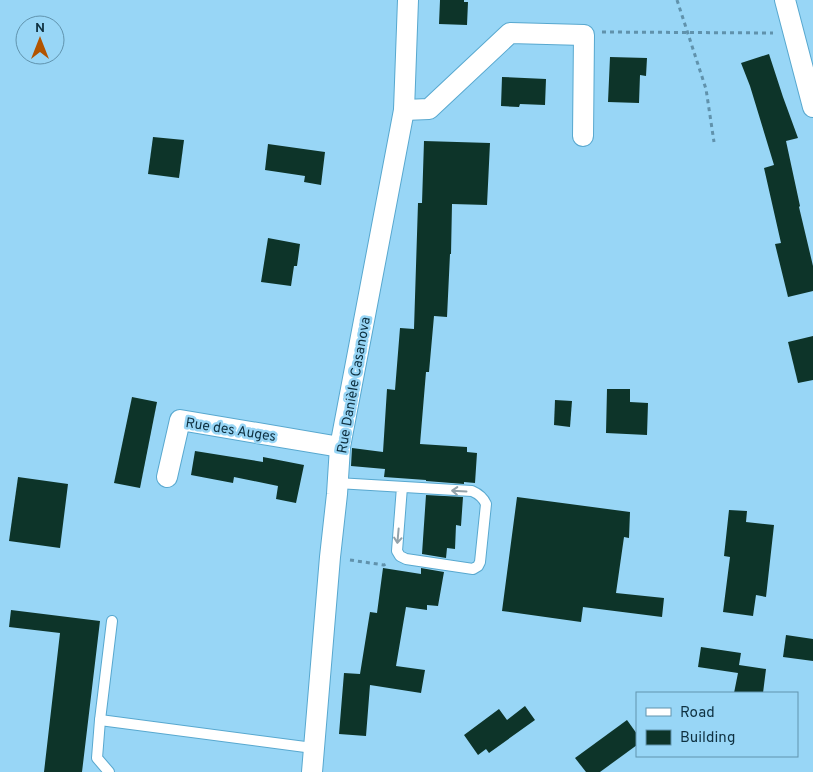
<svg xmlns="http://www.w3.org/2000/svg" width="813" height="772" viewBox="0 0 813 772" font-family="Overpass,sans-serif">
<rect width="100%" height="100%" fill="#98d6f6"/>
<g fill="#0d3429">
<path d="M440,0H464V2H468L467,25L439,24Z"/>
<path d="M769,54L783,97L798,138L786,141L800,206L799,207L813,266V291L788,297L775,244L781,243L764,168L774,165L750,86L741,63Z"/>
<path d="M610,57L647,58L646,76L640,75L639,103L608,102Z"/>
<path d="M502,77L546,79L545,105L520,104L519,107L501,106Z"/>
<path d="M153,137L184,140L179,178L148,174Z"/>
<path d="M424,141L490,143L487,205L452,204L451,254H450L447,317L434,316L429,372H426L420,444L467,447V452L477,453L475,483L464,482V484L426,481V480L384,477L385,469L351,466L352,448L383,452L387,389L395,390L400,328L414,329L418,203H422Z"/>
<path d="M268,144L325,152L321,185L304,182L305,176L265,170Z"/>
<path d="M268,238L300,244L297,266H294L291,286L261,282Z"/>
<path d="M813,336V380L798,383L788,342Z"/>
<path d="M607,389H630V402L648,403L647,435L606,433Z"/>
<path d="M132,397L157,402L140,488L114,483Z"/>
<path d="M555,400L572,401L570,427L554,425Z"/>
<path d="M195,451L263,462V457L304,465L296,503L276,499L278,486L234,477L233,483L191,475Z"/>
<path d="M18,477L68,484L60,548L9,541Z"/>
<path d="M426,495L463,497L461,526L456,525L455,549L447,548L446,558L422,554Z"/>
<path d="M517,497L630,512L629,538L624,537L616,593L664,598L662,617L583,607L581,622L502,611Z"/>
<path d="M729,510L747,511L746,522L774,525L766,597L756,595L753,616L723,612L730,557L724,556Z"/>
<path d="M383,568L421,574V568L444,572L438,606L427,605V610L406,607L396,666L425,670L421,693L370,685L366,736L339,734L344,673L360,674L370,612L377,613Z"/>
<path d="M11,610L100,621L82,772H44L60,633L9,627Z"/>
<path d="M786,635L813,639V661L783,657Z"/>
<path d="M701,647L741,653L739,665L766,669L763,693H734L738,673L698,667Z"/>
<path d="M525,706L535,720L489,753L486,749L478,755L464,735L499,709L507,720Z"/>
<path d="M627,720L637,734V745L600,772H586L575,758Z"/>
</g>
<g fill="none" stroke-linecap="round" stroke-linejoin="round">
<defs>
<g id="lane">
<path d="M337,483L472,491C479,494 483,497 486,504L480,562L478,566L473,569L406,559L400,556L397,551L402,487"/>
<path d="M100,720L313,748"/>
<path d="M109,772L97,758L100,720L112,621"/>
</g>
<g id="street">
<path d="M785,0L813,107"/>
<path d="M404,110L429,109L510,33L584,35L583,136"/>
<path d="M167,477L180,420L340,447"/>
<path d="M312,772L330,557L337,494L340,447L404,110L408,0"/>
</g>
</defs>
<use href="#lane" stroke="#58a8cf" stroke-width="12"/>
<use href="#street" stroke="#58a8cf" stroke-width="22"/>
<g stroke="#6092ac" stroke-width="3" stroke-dasharray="4 4" stroke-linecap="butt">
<path d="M677,0L706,89L714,142"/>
<path d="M602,32L773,33"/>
<path d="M350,560L384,565L388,563"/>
</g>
<use href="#lane" stroke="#fff" stroke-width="10"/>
<use href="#street" stroke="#fff" stroke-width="20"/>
</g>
<defs><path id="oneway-shaft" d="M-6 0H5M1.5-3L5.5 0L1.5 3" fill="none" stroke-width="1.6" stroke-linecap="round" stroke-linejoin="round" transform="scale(1.25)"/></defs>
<g stroke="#93a2aa">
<use href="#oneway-shaft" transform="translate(459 491) rotate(-177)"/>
<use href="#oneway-shaft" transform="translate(398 536) rotate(95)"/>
</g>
<g text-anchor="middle" stroke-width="5" stroke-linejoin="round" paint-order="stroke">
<g font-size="14" fill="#0f3141" stroke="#98d6f6">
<text transform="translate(353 385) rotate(-80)" y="5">Rue Danièle Casanova</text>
<text transform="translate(231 429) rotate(9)" y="5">Rue des Auges</text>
</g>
</g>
<rect x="636" y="692" width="162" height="65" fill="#98d6f6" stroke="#6194ae"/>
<rect x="646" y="708" width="25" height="8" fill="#ffffff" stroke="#6194ae"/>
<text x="680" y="717" font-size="15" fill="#0f3141">Road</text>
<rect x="646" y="730" width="25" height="15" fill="#0d3429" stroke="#6194ae"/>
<text x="680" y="742" font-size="15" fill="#0f3141">Building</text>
<g transform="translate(40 40)"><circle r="24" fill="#98d6f6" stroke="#6194ae"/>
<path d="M0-4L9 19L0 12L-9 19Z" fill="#b25400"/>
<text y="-8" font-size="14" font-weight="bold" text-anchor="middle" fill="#0f3141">N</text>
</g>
</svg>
